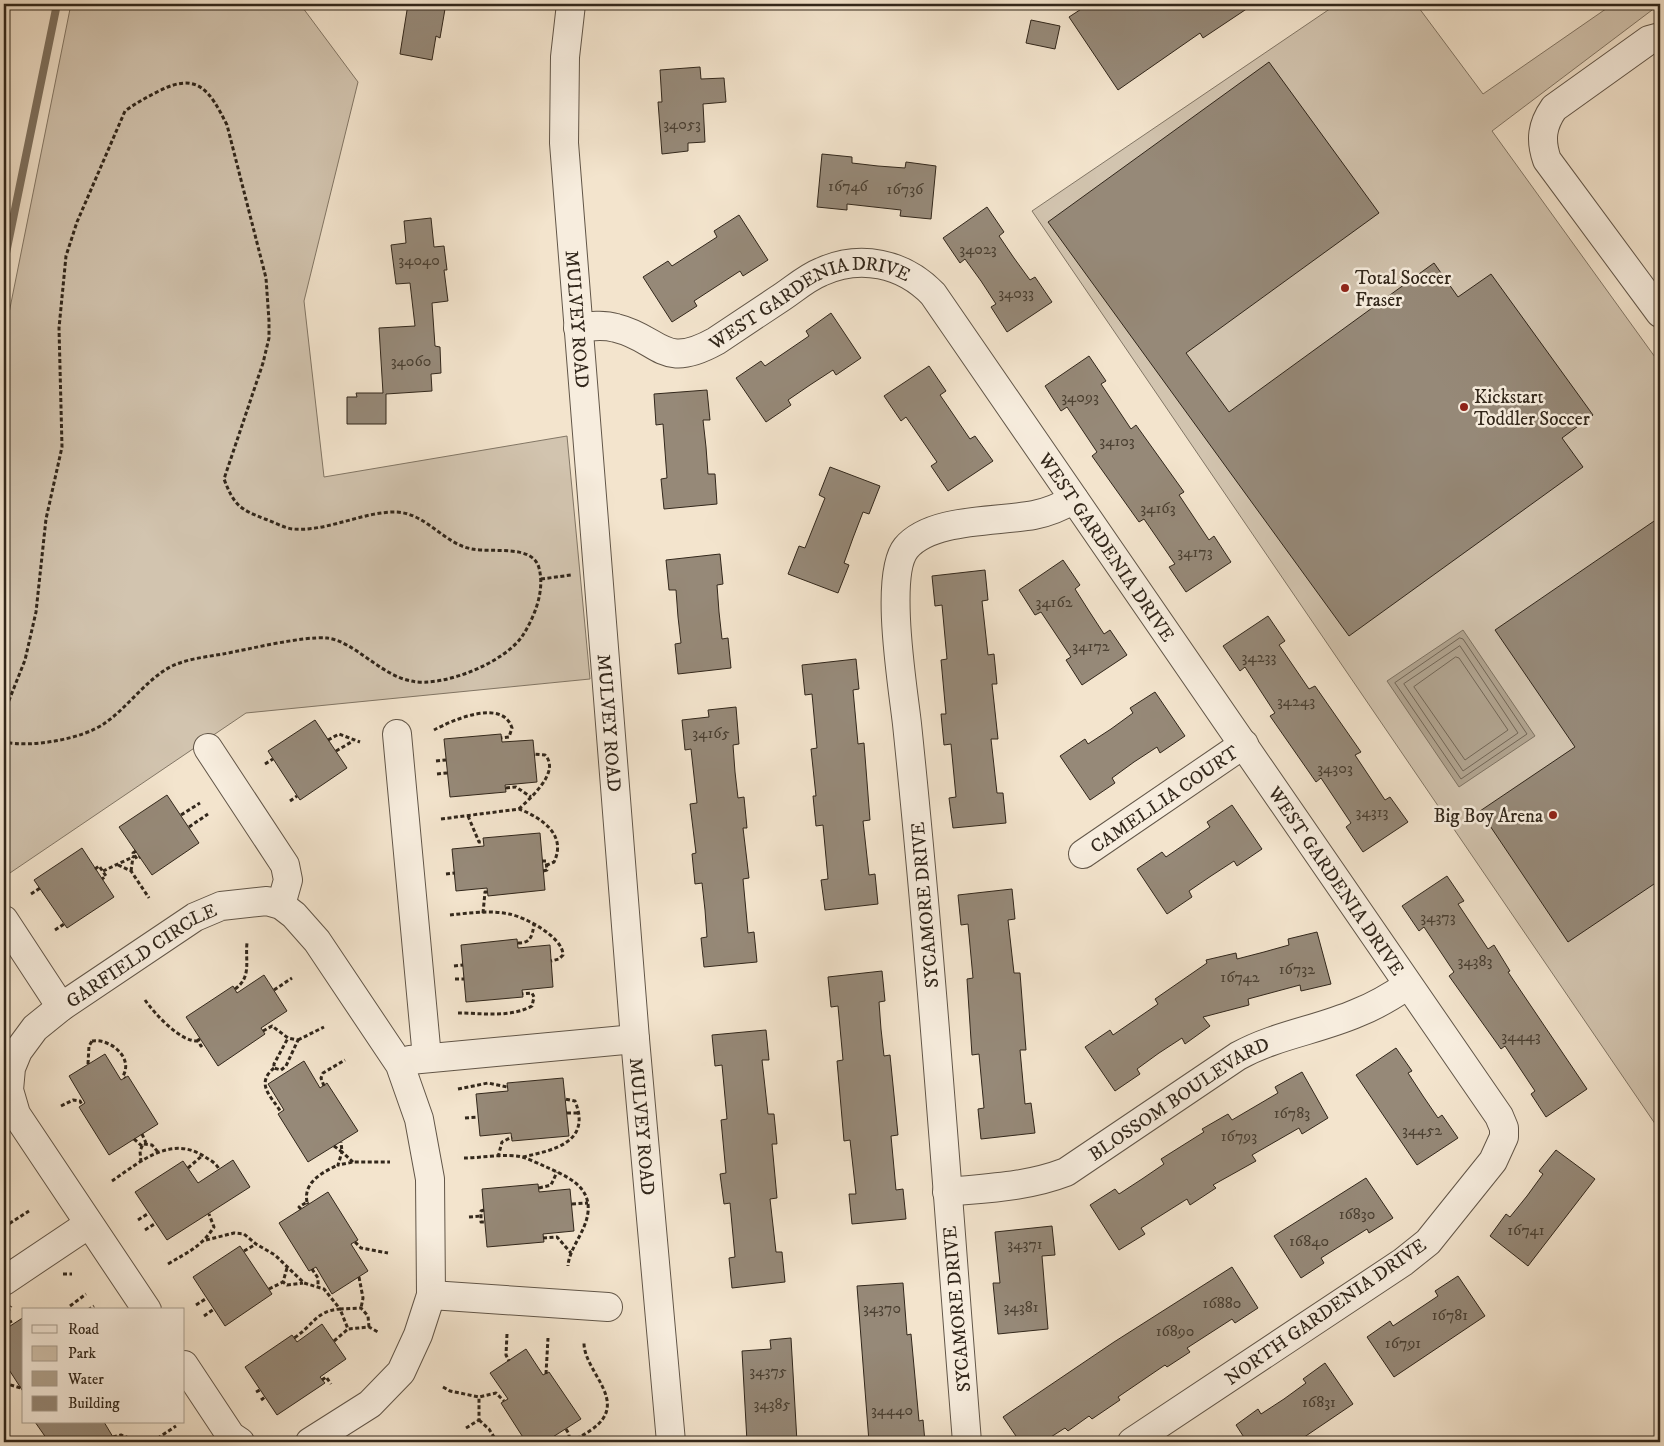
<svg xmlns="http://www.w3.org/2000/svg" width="1664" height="1446" viewBox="0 0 1664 1446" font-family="'IM FELL DW Pica',serif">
<rect width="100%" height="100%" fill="#f3e4cd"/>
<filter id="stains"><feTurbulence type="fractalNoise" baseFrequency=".004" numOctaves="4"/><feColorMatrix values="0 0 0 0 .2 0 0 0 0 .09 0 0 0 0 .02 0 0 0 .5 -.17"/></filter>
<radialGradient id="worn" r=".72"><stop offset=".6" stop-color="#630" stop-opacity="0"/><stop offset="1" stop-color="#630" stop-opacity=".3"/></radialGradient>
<g fill="#d2c4af" stroke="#827665">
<path d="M71,4H300L358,82L304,301L324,477L567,436L590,679L246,713L4,877V338Z"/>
<path d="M1337,4H1416L1483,94L1613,4H1660L1492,131L1660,364V1131L1032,211Z"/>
</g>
<path fill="#b1a490" stroke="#7e7261" d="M1463,630L1535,736L1459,787L1387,681Z"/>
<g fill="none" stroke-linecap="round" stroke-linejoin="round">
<g stroke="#726656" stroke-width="1">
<path d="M1460,638L1463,639L1527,734L1461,779L1395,683Z"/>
<path d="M1460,646L1518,733L1463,771L1404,684Z"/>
<path d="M1456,657L1459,658L1508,730L1465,760L1414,687Z"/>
</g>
<path stroke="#7e7261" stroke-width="8" d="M4,263L57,4"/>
</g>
<g fill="#968978" stroke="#32271b">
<path d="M408,4H437L436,8L445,9L440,38L436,36L432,60L400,54Z"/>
<path d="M1089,4H1254L1203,38L1200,33L1118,90L1069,17Z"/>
<path d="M1031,20L1060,26L1055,49L1026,43Z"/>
<path d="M1269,62L1379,213L1186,353L1229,412L1434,263L1458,297L1491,274L1593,415L1562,438L1583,467L1349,636L1048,222Z"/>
<path d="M700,67L701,79L724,78L726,102L703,104L705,142L688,143V151L662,154L658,102H662L660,70Z"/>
<path d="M822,154L852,157V163L878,166L905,168L906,162L936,166L931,219L900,216L901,210L847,204V210L817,207Z"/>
<path d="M987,207L1004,232L999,236L1014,258L1030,280L1035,277L1052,302L1007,332L991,307L996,304L981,281L965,259L960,263L943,238Z"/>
<path d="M739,215L768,260L743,276L740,271L694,301L697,306L672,322L643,277L668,261L672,266L717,237L714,231Z"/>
<path d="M431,218L434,247L444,246L447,270H444L448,301L432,303L435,346L440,347L441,373L431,374L432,391L386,394V424H347V397H357L356,393H383L379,328L415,326L410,283L396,284L391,245L406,243L404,221Z"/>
<path d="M831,313L861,358L836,375L833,370L810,385L788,400L791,405L766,422L736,378L761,361L765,366L809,336L806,331Z"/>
<path d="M1089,356L1106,381L1101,384L1131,429L1136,425L1184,492L1179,495L1209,540L1214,536L1231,562L1186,592L1169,567L1175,564L1144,519L1139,522L1092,456L1097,452L1067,407L1061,411L1045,386Z"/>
<path d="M929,366L946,391L940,395L970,439L975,436L993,461L948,491L931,466L937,462L906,417L901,421L884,396Z"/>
<path d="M707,390L710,420H703L706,447L708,474H715L717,504L664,509L661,479L667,478L663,424L656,425L654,394Z"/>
<path d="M830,467L880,486L869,514L863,512L853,538L844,563L849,565L838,593L788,574L799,546L805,548L825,498L819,495Z"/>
<path d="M1660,517V880L1568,942L1480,811L1575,747L1495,630Z"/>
<path d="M720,554L723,584L717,585L719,612L722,639L728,638L731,668L678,674L675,644L681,643L678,617L676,590H669L666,560Z"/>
<path d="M1063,560L1080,585L1075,589L1089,611L1104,634L1110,630L1127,655L1082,685L1066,660L1071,657L1041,612L1035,615L1019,590Z"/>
<path d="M985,570L988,600L982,601L988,655L994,654L997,684H992L998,739H991L997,793H1003L1006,823L953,828L949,798L956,797L951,744L944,745L941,714H946L941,660L947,659L942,605L935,606L932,576Z"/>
<path d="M1268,616L1285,641L1279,645L1309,689L1315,686L1361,752L1355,755L1385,800L1390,797L1408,822L1363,852L1346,827L1351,823L1321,778L1316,782L1270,716L1275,713L1245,667L1240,671L1223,646Z"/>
<path d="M856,659L859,689L853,690L858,744L864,743L870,820L863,821L869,875L875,874L878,904L825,910L821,880L828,879L823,825L816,826L813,796H816L811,749L817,748L812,694L805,695L802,665Z"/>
<path d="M1155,692L1185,736L1160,753L1157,747L1134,762L1112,778L1115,783L1090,800L1060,756L1085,739L1088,744L1111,729L1133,713L1130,708Z"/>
<path d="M736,707L739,744L733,745L735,772L738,798L744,797L747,828H743L749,878L743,879L748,933L754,932L757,962L704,967L701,938L707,937L705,910L702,883L695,884L692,854L696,853L690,804L697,803L691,749L685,750L682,720L709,717L708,710Z"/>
<path d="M315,720L347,768L300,800L268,751Z"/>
<path d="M501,734L502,742L533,740L537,782L505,785L506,792L450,797L444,739Z"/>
<path d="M167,795L199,843L152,875L119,827Z"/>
<path d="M1232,805L1262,849L1237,866L1234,861L1211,876L1189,891L1192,897L1167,914L1137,869L1162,852L1166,857L1210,827L1207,822Z"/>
<path d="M540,833L545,890L488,896L487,888L456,891L452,849L484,846L483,838Z"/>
<path d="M82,848L114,897L67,928L34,880Z"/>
<path d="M1447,876L1464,901L1458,904L1488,949L1494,945L1510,971L1508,972L1587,1089L1546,1117L1531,1094L1535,1091L1505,1046L1501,1049L1449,976L1454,972L1424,927L1419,931L1402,906Z"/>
<path d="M1012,889L1015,919L1008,920L1014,973H1020L1026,1050H1020L1025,1104L1031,1103L1035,1133L981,1139L978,1109L984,1108L979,1054L972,1055L967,979L973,978L968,924L961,925L958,895Z"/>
<path d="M1317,932L1331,984L1301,991L1300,985L1248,999L1249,1005L1203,1017L1210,1026L1185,1044L1182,1038L1159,1053L1137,1069L1140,1074L1115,1091L1085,1047L1110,1030L1113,1035L1158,1004L1155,999L1207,963L1206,960L1236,953L1237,959L1264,952L1289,945L1288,939Z"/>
<path d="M517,939L518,948L550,945L553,987L522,990L523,997L466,1002L461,945Z"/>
<path d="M882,971L885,1001L879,1002L881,1029L884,1056L890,1055L898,1135L891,1136L896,1190L903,1189L906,1219L852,1224L849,1194H856L850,1140L844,1141L837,1061L843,1060L838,1006L831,1007L828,977Z"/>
<path d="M264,975L287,1011L261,1028L265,1034L218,1066L186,1017L233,986L237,993Z"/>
<path d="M766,1030L769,1060H762L768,1114H774L777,1144H772L777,1198L770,1199L776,1252H782L785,1282L732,1288L729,1258L735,1257L730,1203L724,1204L720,1174L726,1173L721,1120L727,1119L722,1065L715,1066L712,1035Z"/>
<path d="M1396,1048L1412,1071L1408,1073L1423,1096L1438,1118L1442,1115L1458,1138L1417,1165L1356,1075Z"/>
<path d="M105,1054L121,1080L128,1076L158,1124L109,1155L79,1107L85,1103L69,1076Z"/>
<path d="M304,1061L320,1088L327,1083L358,1131L308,1162L278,1114L284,1110L268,1084Z"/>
<path d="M1302,1072L1328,1118L1302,1134L1299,1128L1252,1155L1256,1161L1213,1185L1216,1188L1190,1205L1187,1199L1141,1228L1145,1234L1119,1250L1090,1205L1115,1189L1119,1194L1142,1179L1164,1164L1161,1159L1204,1132L1202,1129L1228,1114L1232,1120L1278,1093L1275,1087Z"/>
<path d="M563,1078L569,1136L512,1141L511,1133L480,1136L476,1094L508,1091L507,1083Z"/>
<path d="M1556,1150L1595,1179L1528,1266L1490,1236L1506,1214L1510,1217L1527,1196L1543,1174L1539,1171Z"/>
<path d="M233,1160L250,1187L167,1240L135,1192L183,1161L198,1183Z"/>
<path d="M1366,1178L1393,1218L1369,1233L1367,1229L1321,1258L1324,1263L1301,1278L1274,1236Z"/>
<path d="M538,1184L539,1192L570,1189L574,1231L543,1234L544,1242L487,1247L482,1189Z"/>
<path d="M328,1192L358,1240L351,1244L368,1271L332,1294L316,1267L309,1271L279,1223Z"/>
<path d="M1052,1226L1055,1255L1042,1256L1048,1329L998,1334L993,1283H1000L995,1232Z"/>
<path d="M240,1246L272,1294L225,1326L193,1277Z"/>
<path d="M1232,1267L1258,1308L1235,1323L1232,1319L1187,1348L1190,1352L1167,1367L1165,1365L1118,1397L1120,1400L1092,1419L1089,1416L1068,1431L1065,1428L1043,1442H1020L1003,1417L1114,1342Z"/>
<path d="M1458,1276L1485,1316L1394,1377L1367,1337L1390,1321L1393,1326L1438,1296L1435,1291Z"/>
<path d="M903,1283L907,1335L911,1334L919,1421L923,1420L925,1442H869L857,1286Z"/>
<path d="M24,1317V1393L4,1362V1330Z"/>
<path d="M322,1324L346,1359L320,1377L325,1383L277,1415L245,1367L292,1335L297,1342Z"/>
<path d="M791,1338L797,1442H747L742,1351L771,1349L770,1340Z"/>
<path d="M526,1349L543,1375L549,1372L581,1419L545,1442H526L501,1403L508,1399L490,1373Z"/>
<path d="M1325,1363L1353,1404L1297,1442H1247L1236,1425L1258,1409L1261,1414L1284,1399L1306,1383L1303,1379Z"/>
<path d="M35,1422H104L116,1442H49Z"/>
</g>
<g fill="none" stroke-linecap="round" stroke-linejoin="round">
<defs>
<g id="minor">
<path id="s1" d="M571,4L565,57L564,143L635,1039L671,1442"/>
<path d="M1660,37L1649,40L1554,108C1542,125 1540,140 1547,160L1660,313"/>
<path id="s2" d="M578,328C590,326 603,324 616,328C661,339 662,371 716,341C737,327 758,313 779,299C793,290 806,278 821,272C860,254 903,263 933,294L1499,1116L1504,1128V1137L1493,1161L1428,1242L1403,1262L1132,1442"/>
<path d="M397,734L427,1058"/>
<path d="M208,748L285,865L288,880L281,905"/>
<path id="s3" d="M1083,854L1244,744"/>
<path d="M4,920L61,1007"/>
<path d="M410,1060L635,1039"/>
<path id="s4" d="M947,1192C988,1188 1027,1187 1066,1172L1238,1056C1276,1035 1318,1030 1357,1013C1375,1006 1392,996 1408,985"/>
<path d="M4,1281L89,1224"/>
<path d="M431,1295L608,1307"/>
<path id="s5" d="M147,1310L16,1114L9,1090L11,1068L18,1051L35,1028L61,1007L195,917L221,906L267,901L281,905L294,915L317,941L400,1065L419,1119L430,1179L431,1295L418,1335L401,1372L370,1404L310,1442"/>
<path d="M184,1365L231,1436L240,1442"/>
<path d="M967,1442C948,1203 932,963 907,724C903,688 884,575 906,548C931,518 997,522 1034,515C1049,512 1061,507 1074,499"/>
</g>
</defs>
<use href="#minor" stroke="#625648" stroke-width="30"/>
<g stroke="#32271b" stroke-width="3" stroke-dasharray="4 2.5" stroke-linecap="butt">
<path d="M541,579L571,575"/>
<path d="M4,713L25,660L36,612L46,519L62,447L59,328L66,256L77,222L125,111C136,103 147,97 159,91C198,71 210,91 227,125L266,278L269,321V338L263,363L224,479C234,505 239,509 265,519C274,522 284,528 293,529C327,532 364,511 397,512C427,514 444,544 472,549C492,553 533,544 539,568C545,590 535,616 523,635C506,662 443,688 411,681C380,675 354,641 327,638C302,636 250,649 223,654C205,657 186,659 170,667C145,681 128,707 105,723C83,739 31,748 4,742"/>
<path d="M434,730C452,720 503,698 512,728L509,737L501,738"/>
<path d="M328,740L339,734L360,742"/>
<path d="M336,751L353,741"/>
<path d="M436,761L446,760"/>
<path d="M265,764L273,759"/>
<path d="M437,774L447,773"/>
<path d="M506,788L516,787L531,797"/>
<path d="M290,801L297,796"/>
<path d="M519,809C530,798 561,772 545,755L534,754"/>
<path d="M181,815L200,803"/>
<path d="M468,816L479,842H483"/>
<path d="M441,819L519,809C542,818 567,835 554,862L547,865"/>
<path d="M189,827L208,814"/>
<path d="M136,851L133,853L137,859L140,857"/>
<path d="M542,861H546L547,870L543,871"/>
<path d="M118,865L131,871L149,898"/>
<path d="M95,869L99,866L106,876L102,879"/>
<path d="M103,871L135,856"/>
<path d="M131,871L133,857"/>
<path d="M446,874L455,873"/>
<path d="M31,894L40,888"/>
<path d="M483,913L485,892H488"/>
<path d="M450,915C469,913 490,910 509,914C525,917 563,937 563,955L559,959L551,961"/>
<path d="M55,930L64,924"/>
<path d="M518,943C531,943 532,936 534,925"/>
<path d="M454,966L463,965"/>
<path d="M455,979H464"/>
<path d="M235,989C252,977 245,961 247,943"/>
<path d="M274,990L292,978"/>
<path d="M145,1000C155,1014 181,1043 199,1041"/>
<path d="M458,1013C482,1013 510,1018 532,1006L534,997L532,993L522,994"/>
<path d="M263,1031L272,1026L288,1038L298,1040L286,1066L281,1070L274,1068V1064L288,1038"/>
<path d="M200,1039L198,1040L201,1046L203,1044"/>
<path d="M298,1040L324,1027"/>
<path d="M92,1041C109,1038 134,1057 123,1076L125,1078"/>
<path d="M88,1064L89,1046L92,1041"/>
<path d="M274,1068C255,1084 271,1096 281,1112"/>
<path d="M324,1086L321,1078L323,1073L345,1060"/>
<path d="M458,1089L488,1083L507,1087"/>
<path d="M61,1106L73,1100L80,1101L82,1105"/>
<path d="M567,1113H578"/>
<path d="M465,1118L478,1117"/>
<path d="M142,1134L146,1143"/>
<path d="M134,1139L142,1146"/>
<path d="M334,1146L342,1152L341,1142"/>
<path d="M498,1157L502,1142L512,1137"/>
<path d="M523,1157C553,1150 592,1143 575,1101L565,1099"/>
<path d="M464,1158C482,1158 505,1153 522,1157C529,1159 537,1163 544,1166C564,1175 591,1185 588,1212C586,1232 569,1248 568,1266"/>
<path d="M141,1162L140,1151L143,1144L152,1145L158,1152"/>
<path d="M353,1162L342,1152L338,1165L353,1162H390"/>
<path d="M188,1168L203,1155"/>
<path d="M112,1181C140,1162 171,1134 205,1157C210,1160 216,1163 219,1169"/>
<path d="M539,1188L551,1185L557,1172"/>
<path d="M307,1202C303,1182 323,1172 338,1165"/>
<path d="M572,1204L588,1203"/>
<path d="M301,1209L299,1207L307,1202L308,1204"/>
<path d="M484,1210L481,1211V1222H484"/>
<path d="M469,1217L481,1216"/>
<path d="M138,1220L149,1213"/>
<path d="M4,1227L29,1211"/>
<path d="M145,1230L156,1223"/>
<path d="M543,1238L557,1237L571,1253"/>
<path d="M206,1240L234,1233L244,1234L256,1244L275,1255L304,1283L324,1289L340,1309C315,1311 313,1326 294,1338"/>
<path d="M355,1242L361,1248L388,1253"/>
<path d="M244,1251L256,1244"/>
<path d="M168,1264C188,1252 201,1247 214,1227L209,1214"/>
<path d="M287,1268L283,1282L287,1285L303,1283"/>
<path d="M312,1269L318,1278V1285"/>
<path d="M63,1274H72"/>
<path d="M359,1277L363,1298L361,1308"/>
<path d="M269,1289L283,1282"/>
<path d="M196,1305L207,1298"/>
<path d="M70,1306L86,1294"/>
<path d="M88,1310L94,1306"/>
<path d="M204,1316L214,1309"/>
<path d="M4,1318L11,1306"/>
<path d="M4,1319L10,1322L12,1321"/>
<path d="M369,1327L368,1316L361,1308L340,1309L348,1329L369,1327L378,1332"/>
<path d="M507,1334L506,1355L509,1361"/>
<path d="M334,1341L348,1329"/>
<path d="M546,1374L548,1338"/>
<path d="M322,1380L326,1377L331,1384"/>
<path d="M4,1383L24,1389"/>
<path d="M443,1387L450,1391L479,1397L496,1393L504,1401"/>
<path d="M256,1392L260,1390"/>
<path d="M261,1400L265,1397"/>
<path d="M479,1420L489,1429L497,1442"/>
<path d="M466,1428L479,1420V1397"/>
<path d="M566,1429L569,1434V1441"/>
<path d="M554,1436L558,1442C570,1443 581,1437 591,1430C632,1402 583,1372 584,1342"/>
<path d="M113,1437L121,1435L139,1442"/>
<path d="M152,1442L176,1426"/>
</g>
<use href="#minor" stroke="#f7edde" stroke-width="28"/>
</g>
<g fill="#8f2418" stroke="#f7edde" stroke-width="2">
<circle cx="1345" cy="288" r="5"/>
<circle cx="1464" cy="407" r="5"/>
<circle cx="1553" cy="815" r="5"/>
</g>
<g text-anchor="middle" stroke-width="5" stroke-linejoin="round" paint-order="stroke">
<g font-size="16" fill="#4b4032">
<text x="682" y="129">34053</text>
<text x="848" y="191">16746</text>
<text x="905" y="194">16736</text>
<text x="978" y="254">34023</text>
<text x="419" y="265">34040</text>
<text x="1016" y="298">34033</text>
<text x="411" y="366">34060</text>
<text x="1080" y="402">34093</text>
<text x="1117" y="446">34103</text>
<text x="1158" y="513">34163</text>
<text x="1195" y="557">34173</text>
<text x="1054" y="607">34162</text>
<text x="1091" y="651">34172</text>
<text x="1259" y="662">34233</text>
<text x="1296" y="706">34243</text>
<text x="711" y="738">34165</text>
<text x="1335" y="773">34303</text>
<text x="1372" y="817">34313</text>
<text x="1438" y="922">34373</text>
<text x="1475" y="966">34383</text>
<text x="1297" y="974">16732</text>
<text x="1240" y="982">16742</text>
<text x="1521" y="1041">34443</text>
<text x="1292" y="1118">16783</text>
<text x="1422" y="1135">34452</text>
<text x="1239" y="1141">16793</text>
<text x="1357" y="1219">16830</text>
<text x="1526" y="1235">16741</text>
<text x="1309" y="1246">16840</text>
<text x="1025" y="1249">34371</text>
<text x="1222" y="1308">16880</text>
<text x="1021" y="1312">34381</text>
<text x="882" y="1313">34370</text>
<text x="1450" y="1320">16781</text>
<text x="1175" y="1336">16890</text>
<text x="1403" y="1348">16791</text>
<text x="768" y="1376">34375</text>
<text x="1319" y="1407">16831</text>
<text x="772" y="1409">34385</text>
<text x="892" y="1415">34440</text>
</g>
<g font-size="19" fill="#32271b" stroke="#f7edde" text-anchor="start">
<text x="1355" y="284">Total Soccer<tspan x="1355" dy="22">Fraser</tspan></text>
<text x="1474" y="403">Kickstart<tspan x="1474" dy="22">Toddler Soccer</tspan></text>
<text x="1543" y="822" text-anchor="end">Big Boy Arena</text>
</g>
<g font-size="19" fill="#32271b" stroke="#f7edde">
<text dy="7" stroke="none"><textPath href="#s2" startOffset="252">WEST GARDENIA DRIVE</textPath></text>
<text dy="7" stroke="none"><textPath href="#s1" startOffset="316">MULVEY ROAD</textPath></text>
<text dy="7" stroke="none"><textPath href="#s2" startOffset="701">WEST GARDENIA DRIVE</textPath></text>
<text dy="7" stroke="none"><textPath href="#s1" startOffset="721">MULVEY ROAD</textPath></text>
<text dy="7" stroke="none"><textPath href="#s3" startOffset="98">CAMELLIA COURT</textPath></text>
<text dy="7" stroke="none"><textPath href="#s2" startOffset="1106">WEST GARDENIA DRIVE</textPath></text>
<text transform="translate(924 905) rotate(-95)" y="7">SYCAMORE DRIVE</text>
<text dy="7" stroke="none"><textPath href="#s5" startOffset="459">GARFIELD CIRCLE</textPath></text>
<text dy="7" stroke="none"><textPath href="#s4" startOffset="256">BLOSSOM BOULEVARD</textPath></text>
<text dy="7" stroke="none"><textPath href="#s1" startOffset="1126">MULVEY ROAD</textPath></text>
<text transform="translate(956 1309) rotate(-95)" y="7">SYCAMORE DRIVE</text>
<text transform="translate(1325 1311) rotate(-35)" y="7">NORTH GARDENIA DRIVE</text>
</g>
</g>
<rect width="1664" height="1446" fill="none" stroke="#f3e4cd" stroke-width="20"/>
<rect x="5" y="5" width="1654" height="1436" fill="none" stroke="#32271b" stroke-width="2.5"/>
<rect x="10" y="10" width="1644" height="1426" fill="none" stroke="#32271b"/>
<rect x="22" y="1308" width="162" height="115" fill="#f7edde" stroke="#a89e90"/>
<rect x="32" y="1325" width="25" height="8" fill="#f7edde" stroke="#a89e90"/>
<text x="68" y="1334" font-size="15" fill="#32271b">Road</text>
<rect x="32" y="1346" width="25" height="15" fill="#d2c4af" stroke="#a89e90"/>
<text x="68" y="1358" font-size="15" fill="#32271b">Park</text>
<rect x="32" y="1371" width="25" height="15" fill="#b1a490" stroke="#a89e90"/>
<text x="68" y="1384" font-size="15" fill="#32271b">Water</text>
<rect x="32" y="1396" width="25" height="15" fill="#968978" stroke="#a89e90"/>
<text x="68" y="1408" font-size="15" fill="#32271b">Building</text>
<rect width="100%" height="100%" filter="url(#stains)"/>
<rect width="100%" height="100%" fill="url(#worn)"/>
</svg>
